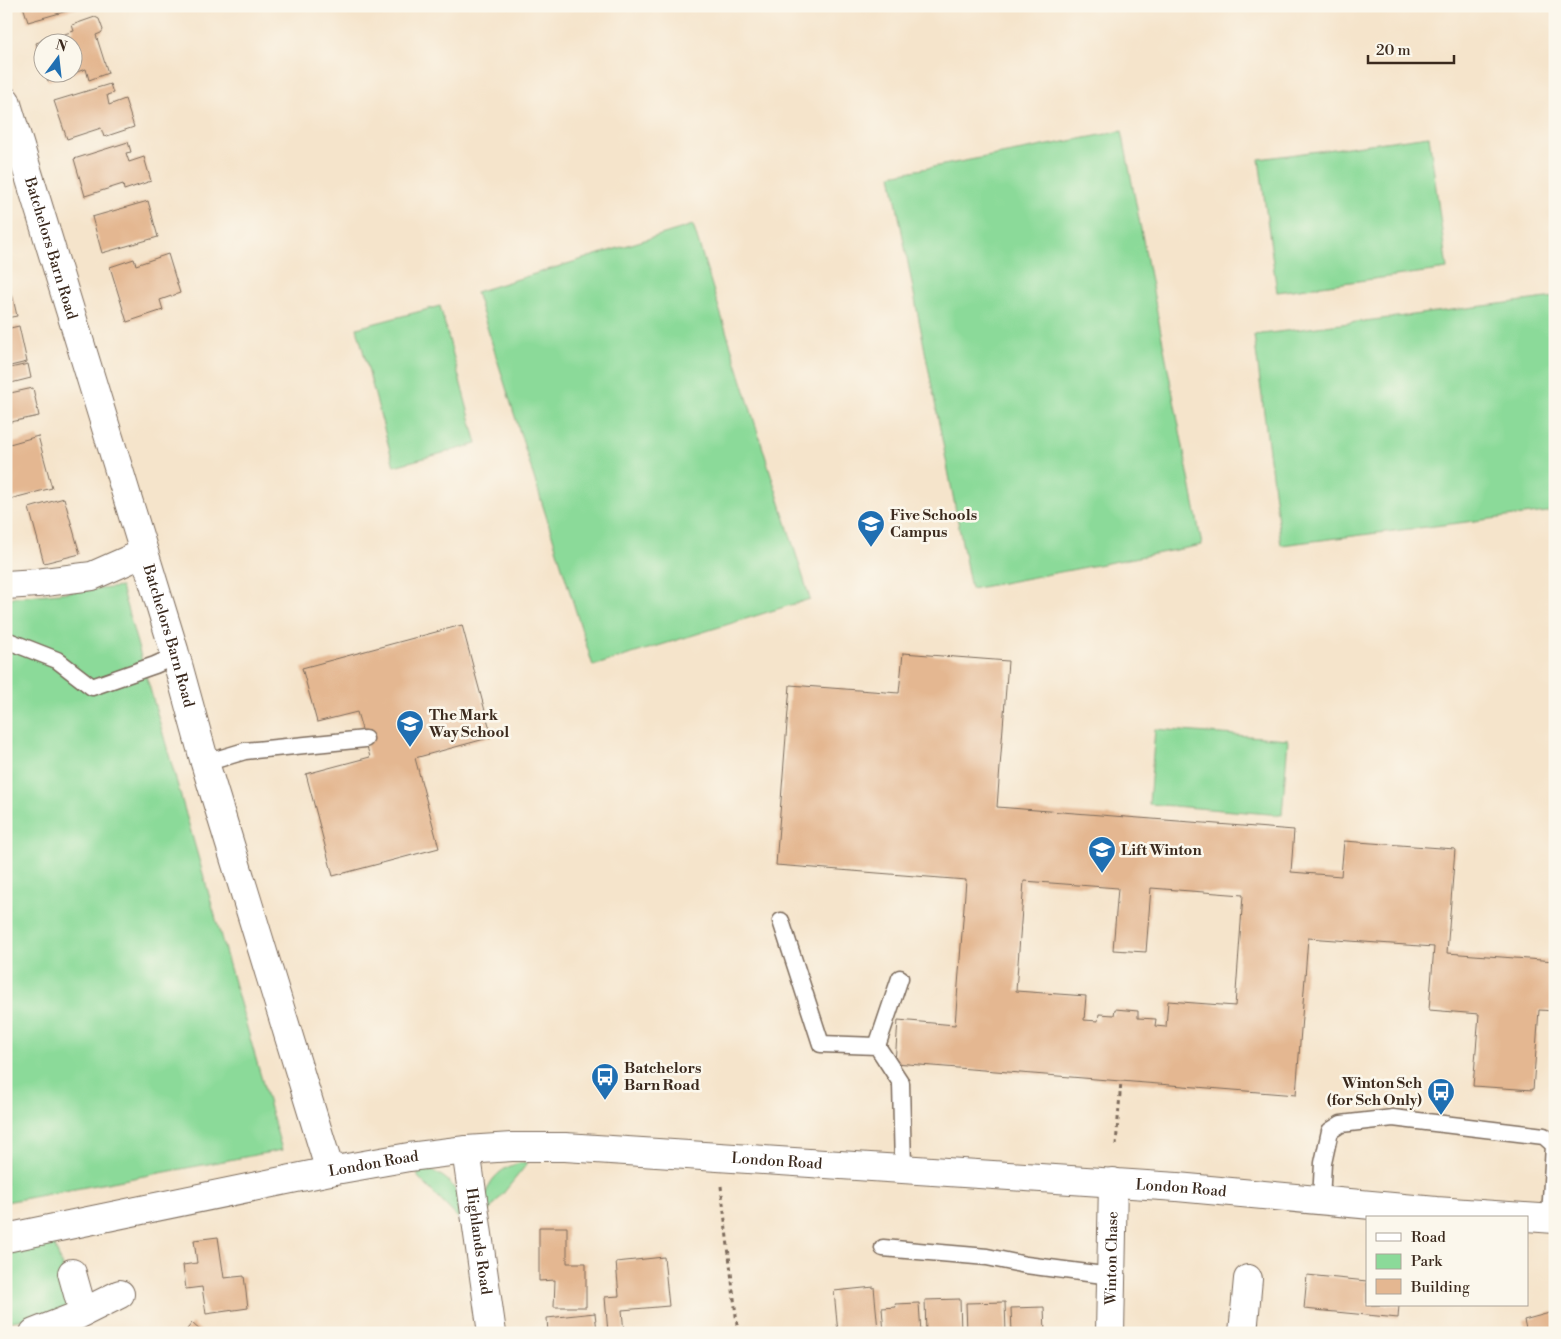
<svg xmlns="http://www.w3.org/2000/svg" width="1561" height="1339" viewBox="0 0 1561 1339" font-family="'Libre Bodoni',serif">
<rect width="100%" height="100%" fill="#fbf7ec"/>
<filter id="ink" filterUnits="userSpaceOnUse"><feTurbulence type="fractalNoise" baseFrequency=".02" numOctaves="2"/><feDisplacementMap in="SourceGraphic" scale="10" xChannelSelector="R" yChannelSelector="G"/><feConvolveMatrix kernelMatrix="1 2 1 2 8 2 1 2 1" color-interpolation-filters="sRGB"/></filter>
<filter id="wash" filterUnits="userSpaceOnUse"><feTurbulence type="fractalNoise" baseFrequency=".0096" numOctaves="4" result="noise"/><feDisplacementMap in="SourceGraphic" scale="20" xChannelSelector="R" yChannelSelector="G"/><feGaussianBlur stdDeviation="1.12" result="paint"/><feColorMatrix in="noise" values="0 0 0 0 0 0 0 0 0 0 0 0 0 0 0 0 0 1.4 0 .05"/><feComposite in="paint" operator="in"/></filter>
<g filter="url(#wash)">
<rect width="100%" height="100%" fill="#f5e4cb"/>
<g fill="#8bda99" stroke="#63825c">
<path d="M1122,131L1202,545L971,589L891,175Z"/>
<path d="M1429,136L1447,269L1277,292L1259,159Z"/>
<path d="M693,225L810,599L593,666L476,292Z"/>
<path d="M1555,297V511L1281,545L1254,335Z"/>
<path d="M440,306L477,444L394,466L357,328Z"/>
<path d="M121,587L282,1150L6,1202V598Z"/>
<path d="M1155,729L1288,739L1282,815L1149,804Z"/>
<path d="M527,1162V1164L489,1211L486,1212C486,1205 485,1198 487,1191C492,1174 510,1163 527,1162Z"/>
<path d="M425,1169C455,1177 459,1194 465,1222L460,1220L418,1177V1170Z"/>
<path d="M53,1240C60,1262 70,1284 67,1307L56,1314L6,1322V1250Z"/>
</g>
<g id="blocks">
<g fill="#e4b791" fill-rule="evenodd">
<path d="M23,6H81V7L28,22Z"/>
<path d="M95,17L99,19L103,30L101,33L96,35L108,73L89,80L86,69L48,81L45,72H72V42H42V62L36,43L74,31L72,25Z"/>
<path d="M110,84L113,93L107,95L109,105L125,99L134,127L104,137L101,128L67,139L54,101Z"/>
<path d="M128,142L131,152L126,153L129,162L144,157L151,181L124,190L123,184L85,196L74,159Z"/>
<path d="M148,201L158,237L102,253L92,217Z"/>
<path d="M168,254L180,293L160,300L163,310L127,322L110,267L134,259L136,265Z"/>
<path d="M12,294L17,316L6,318V295Z"/>
<path d="M19,326L27,362L6,367V329Z"/>
<path d="M28,364L31,378L7,384L6,369Z"/>
<path d="M33,388L39,416L6,423V394Z"/>
<path d="M38,436L52,488L6,500V445Z"/>
<path d="M64,498L80,554L44,563L29,508Z"/>
<path d="M462,625L492,737L415,758L439,848L333,876L306,774L370,757L357,712L317,722L302,668Z"/>
<path d="M903,653L1008,661L997,807L1294,830L1291,872L1341,876L1344,841L1455,849L1447,953L1555,961V1011L1539,1010L1533,1090L1473,1086L1479,1014L1429,1010L1434,947L1308,938L1296,1095L895,1063L898,1020L955,1025L966,880L776,865L790,685L899,693ZM1024,881L1118,888L1113,950L1146,952L1151,888L1243,895L1235,1006L1168,1001L1166,1027L1155,1026L1156,1019L1138,1018V1011L1115,1009L1114,1015L1099,1014L1098,1021L1084,1020L1086,996L1016,991Z"/>
<path d="M539,1227H567V1263H586V1307H554L555,1280L539,1281Z"/>
<path d="M218,1237L224,1278L244,1276L248,1308L206,1314L202,1287L186,1289L183,1265L197,1263L194,1240Z"/>
<path d="M664,1257L669,1306L622,1310L624,1333H608L605,1297L619,1296L616,1262Z"/>
<path d="M1307,1275L1367,1281V1305H1399L1398,1318L1304,1309Z"/>
<path d="M874,1287L878,1330L838,1333L834,1291Z"/>
<path d="M960,1299L961,1333H926L925,1300Z"/>
<path d="M1005,1302L1006,1333H967L966,1303Z"/>
<path d="M919,1303L921,1333H884L882,1308L896,1307L895,1304Z"/>
<path d="M1044,1307L1045,1333H1012L1011,1308Z"/>
<path d="M1553,1312L1555,1318V1333H1527L1524,1320Z"/>
<path d="M595,1313L597,1331L589,1333H548L547,1318Z"/>
<path d="M192,1323L203,1333H184Z"/>
</g>
</g>
</g>
<g filter="url(#ink)">
<use href="#blocks" fill-opacity="0" stroke="#7c6b5b" stroke-width="1"/>
<g fill="none" stroke-linecap="round" stroke-linejoin="round">
<defs>
<g id="service">
<path d="M6,640L57,660L92,687L155,665L175,656"/>
<path d="M205,763L245,751L365,739"/>
<path d="M781,921L821,1044L877,1046L901,1083L903,1168"/>
<path d="M877,1046L900,978"/>
<path d="M1321,1200L1323,1163L1330,1131L1341,1124L1393,1118L1544,1136L1554,1145L1550,1218"/>
<path d="M883,1248L987,1257L1026,1265L1111,1276"/>
</g>
<g id="minor">
<path id="s1" d="M6,101L174,650L205,763L330,1171"/>
<path d="M6,585L37,583L92,576L144,553"/>
<path id="s2" d="M466,1150L492,1333"/>
<path d="M72,1273L83,1312"/>
<path d="M34,1333L72,1318L120,1294"/>
<path id="s3" d="M1110,1333L1113,1182"/>
<path d="M1243,1333L1248,1279"/>
</g>
<g id="tertiary">
<path id="s4" d="M6,1238L330,1171L409,1157L466,1150L512,1147H565L1177,1187L1436,1211L1555,1219"/>
</g>
</defs>
<use href="#service" stroke="#7c6b5b" stroke-width="19"/>
<use href="#minor" stroke="#7c6b5b" stroke-width="30"/>
<use href="#tertiary" stroke="#7c6b5b" stroke-width="30"/>
<g stroke="#7c6b5b" stroke-width="3" stroke-dasharray="4 4" stroke-linecap="butt">
<path d="M1116,1145L1121,1081"/>
<path d="M721,1186L738,1333"/>
</g>
<use href="#service" stroke="#fff" stroke-width="16"/>
<use href="#minor" stroke="#fff" stroke-width="28"/>
<use href="#tertiary" stroke="#fff" stroke-width="28"/>
</g>
</g>
<defs>
<symbol id="school-pin" viewBox="-11 -11 22 30"><path d="M0 17L-7.5 6A9.5 9.5 0 1 1 7.5 6Z" fill="#1f6fb2" stroke="#fbf7ec"/><path d="M0-5L7-2L0 1L-7-2ZM-4 1L0 2.5L4 1V4Q0 6-4 4Z" fill="#fff"/></symbol>
<symbol id="bus-pin" viewBox="-11 -11 22 30"><path d="M0 17L-7.5 6A9.5 9.5 0 1 1 7.5 6Z" fill="#1f6fb2" stroke="#fbf7ec"/><path d="M-5-6H5V4H4V6H2V4H-2V6H-4V4H-5ZM-3.5-4V0h7V-4ZM-3.5 1.2v1.5H-2V1.2ZM2 1.2v1.5H3.5V1.2Z" fill="#fff"/></symbol>
</defs>
<g fill-rule="evenodd">
<use href="#school-pin" x="855" y="508" width="32" height="43"/>
<use href="#school-pin" x="394" y="708" width="32" height="43"/>
<use href="#school-pin" x="1086" y="834" width="32" height="43"/>
<use href="#bus-pin" x="589" y="1061" width="32" height="43"/>
<use href="#bus-pin" x="1425" y="1076" width="32" height="43"/>
</g>
<g text-anchor="middle" stroke-width="5" stroke-linejoin="round" paint-order="stroke">
<g font-size="15" fill="#3b2a1e" stroke="#fbf7ec">
<text dy="5" stroke="none"><textPath href="#s1" startOffset="154">Batchelors Barn Road</textPath></text>
<text dy="5" stroke="none"><textPath href="#s1" startOffset="559">Batchelors Barn Road</textPath></text>
<text dy="5" stroke="none"><textPath href="#s4" startOffset="780">London Road</textPath></text>
<text dy="5" stroke="none"><textPath href="#s4" startOffset="375">London Road</textPath></text>
<text dy="5" stroke="none"><textPath href="#s4" startOffset="1185">London Road</textPath></text>
<text dy="5" stroke="none"><textPath href="#s2" startOffset="92">Highlands Road</textPath></text>
<text dy="5" stroke="none"><textPath href="#s3" startOffset="75">Winton Chase</textPath></text>
</g>
<g font-size="15" font-weight="bold" fill="#3b2a1e" stroke="#fbf7ec" text-anchor="start">
<text x="890" y="520">Five Schools<tspan x="890" dy="17">Campus</tspan></text>
<text x="429" y="720">The Mark<tspan x="429" dy="17">Way School</tspan></text>
<text x="1121" y="855">Lift Winton</text>
<text x="624" y="1073">Batchelors<tspan x="624" dy="17">Barn Road</tspan></text>
<text x="1422" y="1088" text-anchor="end">Winton Sch<tspan x="1422" dy="17">(for Sch Only)</tspan></text>
</g>
</g>
<rect width="1561" height="1339" fill="none" stroke="#fbf7ec" stroke-width="25"/>
<rect x="1366" y="1216" width="162" height="90" fill="#fbf7ec" stroke="#aea59a"/>
<rect x="1376" y="1233" width="25" height="8" fill="#ffffff" stroke="#aea59a"/>
<text x="1411" y="1242" font-size="15" fill="#3b2a1e">Road</text>
<rect x="1376" y="1254" width="25" height="15" fill="#8bda99" stroke="#aea59a"/>
<text x="1411" y="1266" font-size="15" fill="#3b2a1e">Park</text>
<rect x="1376" y="1279" width="25" height="15" fill="#e4b791" stroke="#aea59a"/>
<text x="1411" y="1292" font-size="15" fill="#3b2a1e">Building</text>
<g transform="translate(58 58) rotate(15)"><circle r="24" fill="#fbf7ec" stroke="#aea59a"/>
<path d="M0-4L9 19L0 12L-9 19Z" fill="#1f6fb2"/>
<text y="-8" font-size="14" font-weight="bold" text-anchor="middle" fill="#3b2a1e">N</text>
</g>
<path d="M1368 55v8h86v-8" fill="none" stroke="#3b2a1e" stroke-width="2.5"/>
<text x="1376" y="55" font-size="15" fill="#3b2a1e" stroke="#fbf7ec" stroke-width="4" paint-order="stroke">20 m</text>
</svg>
